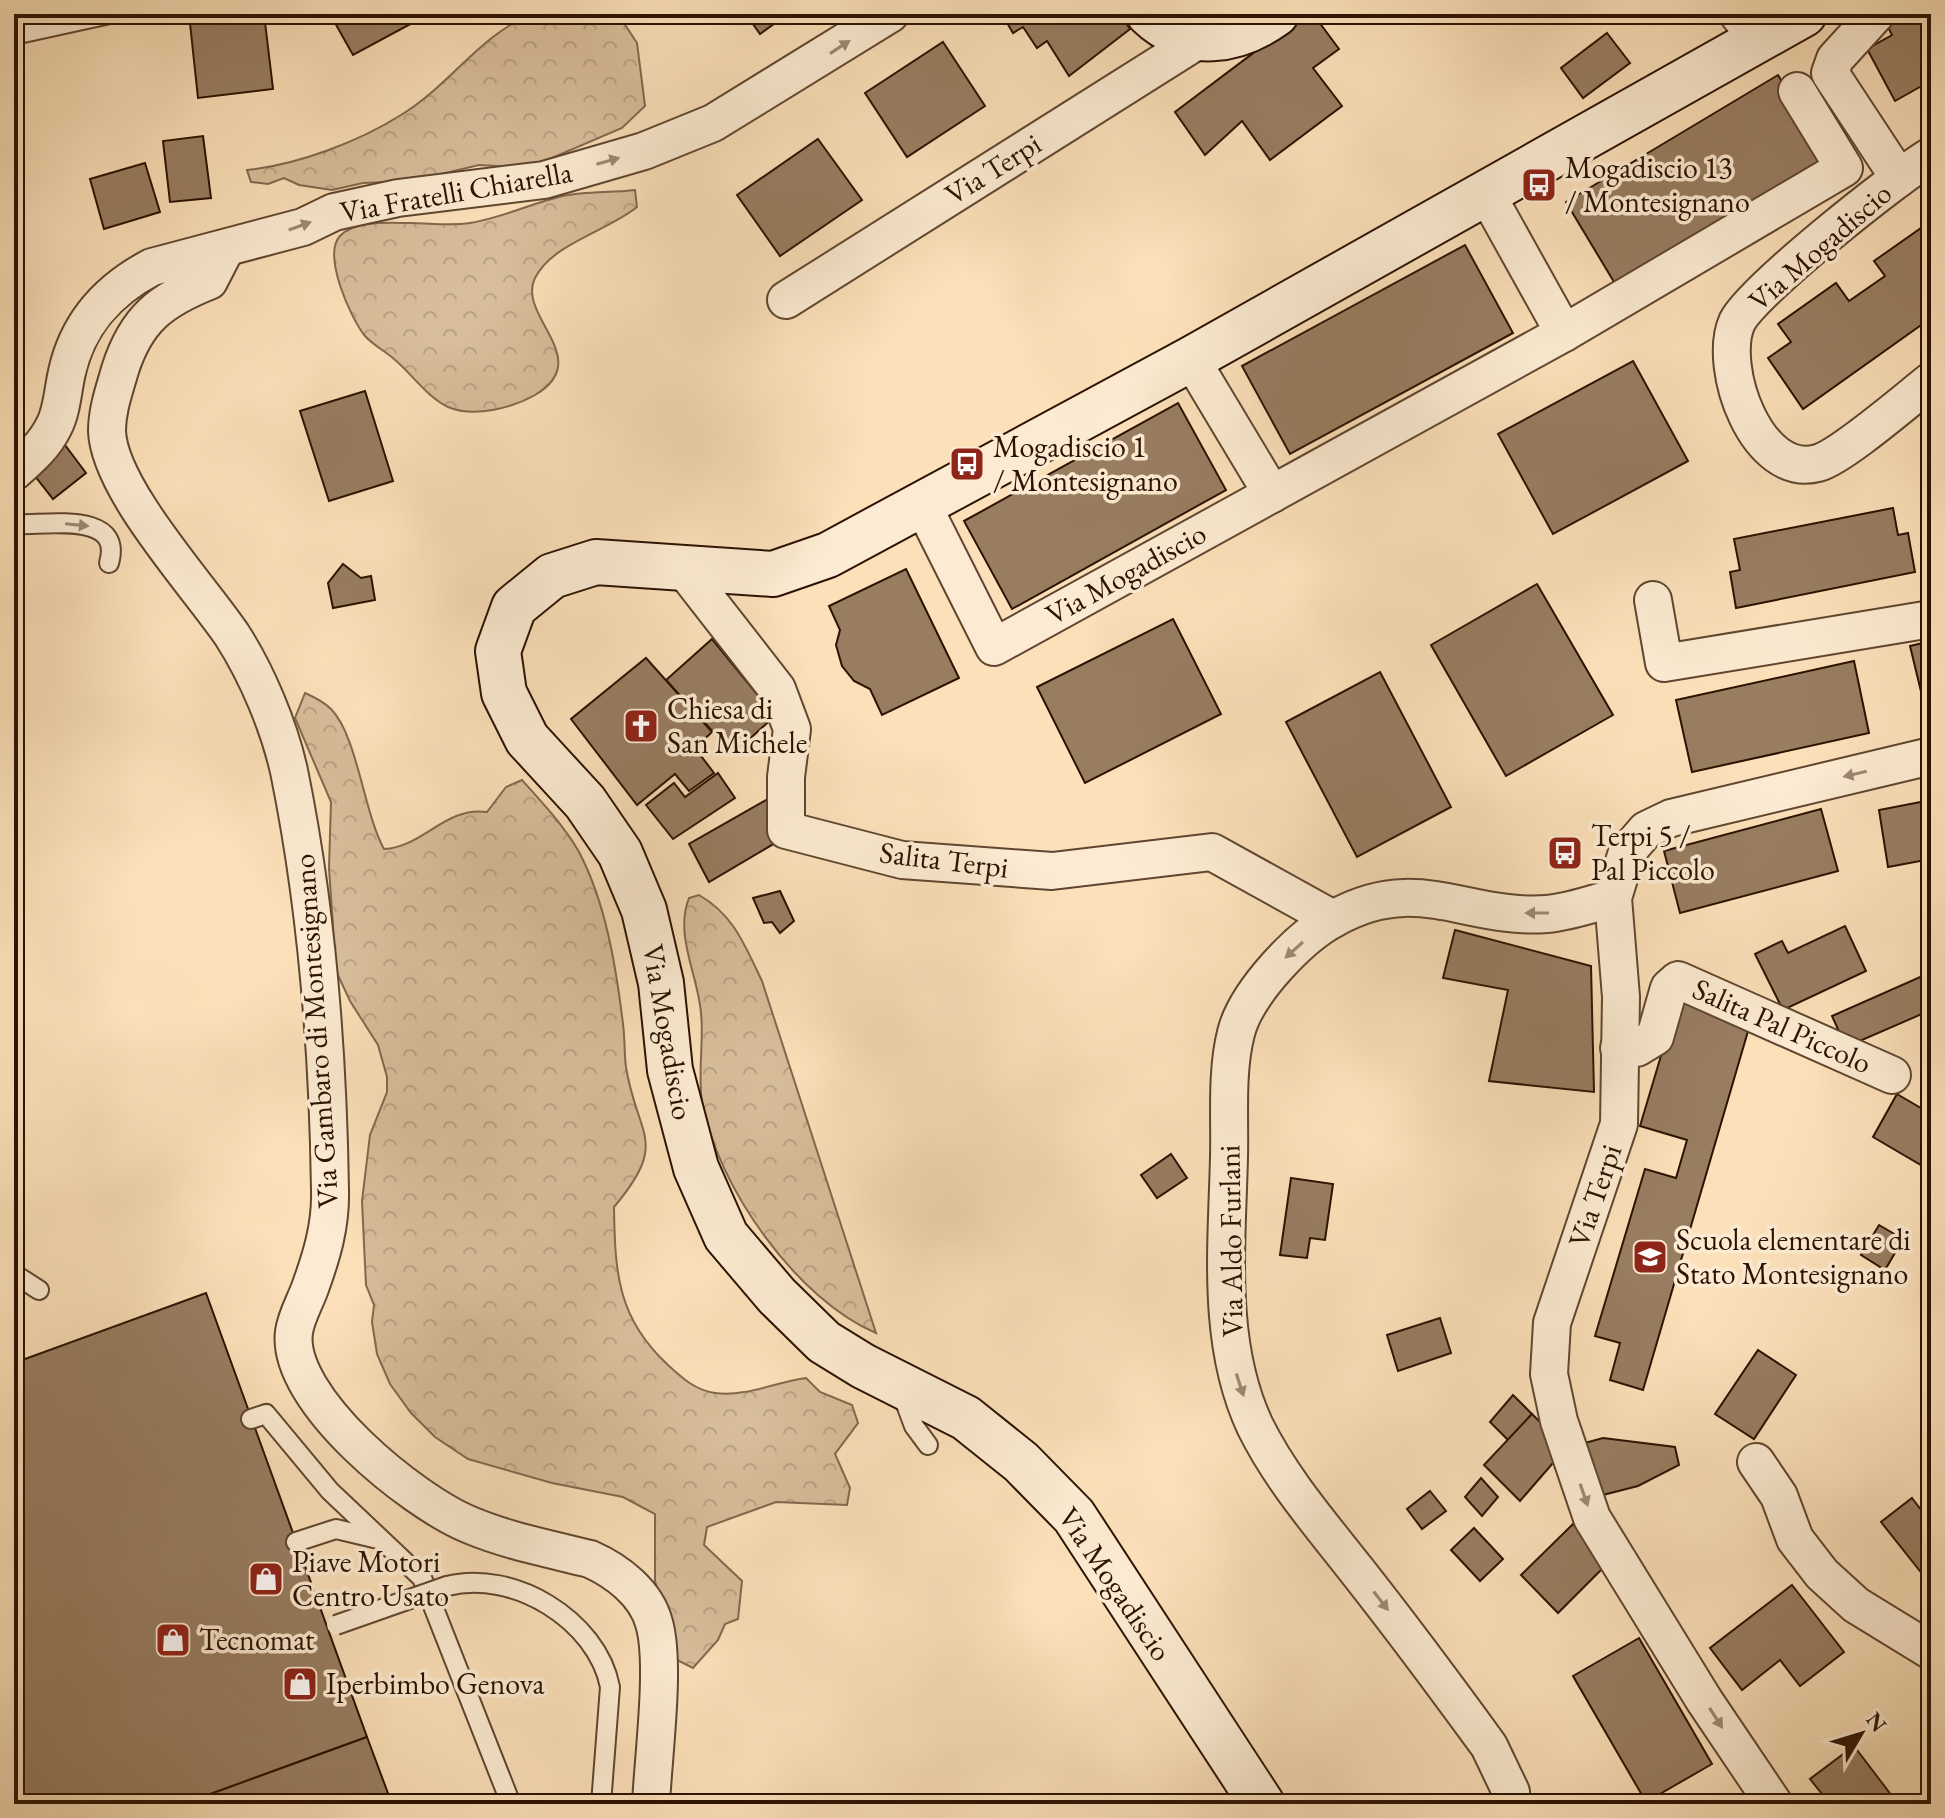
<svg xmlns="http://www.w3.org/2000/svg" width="1945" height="1818" viewBox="0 0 1945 1818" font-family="'EB Garamond',serif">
<defs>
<pattern id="forest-crowns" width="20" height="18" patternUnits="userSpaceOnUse" patternTransform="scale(2)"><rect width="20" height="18" fill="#d8bd9a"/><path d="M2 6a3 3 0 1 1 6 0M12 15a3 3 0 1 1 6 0" fill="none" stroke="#baa183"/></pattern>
</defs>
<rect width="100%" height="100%" fill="#fbe0b9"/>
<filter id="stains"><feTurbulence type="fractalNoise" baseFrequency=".0025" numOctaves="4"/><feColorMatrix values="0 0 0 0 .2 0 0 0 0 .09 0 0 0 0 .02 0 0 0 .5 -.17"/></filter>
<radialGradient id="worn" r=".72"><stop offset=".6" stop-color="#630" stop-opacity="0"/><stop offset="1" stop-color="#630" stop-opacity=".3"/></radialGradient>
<g fill="url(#forest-crowns)" stroke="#82684e" stroke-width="2">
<path d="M531,14H618L637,43L645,106L622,128L545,161L515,167L479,165L412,181L363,183L332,190L299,185L284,178L268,184L251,182L247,170C297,165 358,142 401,115C449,86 478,37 531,14Z"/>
<path d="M635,190L637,207C606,232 553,243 535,278C516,316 596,359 535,395C512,408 474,418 448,407C427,397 411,373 394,359C385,351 373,345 365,336C351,319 322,255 340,236C355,220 389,223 409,223C429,223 451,226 470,223C502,218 532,203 563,196C586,191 611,193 635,190Z"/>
<path d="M305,693C314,697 324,702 331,709C357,735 364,813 384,849C423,847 446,806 487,812L506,787L522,780C542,802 564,826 579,852C606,903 616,967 623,1024C625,1038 624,1052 626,1067C637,1137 670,1141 614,1207C615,1272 617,1318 668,1365C682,1378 695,1390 715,1393C746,1397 776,1382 806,1378L820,1392L852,1405L858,1423L835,1454L850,1488L847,1505L776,1502L707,1527L704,1545L742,1581L738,1619L725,1624L718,1640L693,1668L677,1660L655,1581V1514L623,1497L552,1483L468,1459L435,1437L411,1413L390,1384L377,1354L372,1322L374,1305L366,1285L362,1201L370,1135L387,1092V1077L378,1045L350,1001L336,971L329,868L331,802L295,718Z"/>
<path d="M699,895C734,915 745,946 762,981L876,1333C797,1300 717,1186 702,1102C697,1069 706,1033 699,999C693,966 676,931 689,898Z"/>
</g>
<g fill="#987d61" stroke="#2c1202" stroke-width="2">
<path d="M189,14H264L273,89L198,98Z"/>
<path d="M330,14H429L353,55Z"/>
<path d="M746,14H788L760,34Z"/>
<path d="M1002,14H1119L1130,29L1069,76L1047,41L1037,48L1023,27L1013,33Z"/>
<path d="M1305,14H1313L1339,49L1313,68L1342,106L1270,160L1242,121L1205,155L1175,112Z"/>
<path d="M1896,14H1931V74L1924,78L1927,83L1895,101L1867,49L1892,35L1885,21Z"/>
<path d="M1607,33L1630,63L1583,98L1561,68Z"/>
<path d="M943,42L985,106L907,157L865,93Z"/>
<path d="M1778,75L1829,160L1617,287L1566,202Z"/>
<path d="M203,136L211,198L170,202L163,141Z"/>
<path d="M818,139L862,200L780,256L737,195Z"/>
<path d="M145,163L160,212L104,229L90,179Z"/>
<path d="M1931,221V318L1803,409L1768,358L1791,342L1778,324L1836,283L1849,301L1885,276L1874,261Z"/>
<path d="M1465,245L1513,333L1290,454L1242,366Z"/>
<path d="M1633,361L1688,461L1553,534L1498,434Z"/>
<path d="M365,391L393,481L329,501L300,411Z"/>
<path d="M1178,403L1226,490L1012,609L964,521Z"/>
<path d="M65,445L86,473L53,499L31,471Z"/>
<path d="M1893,508L1898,535L1908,533L1915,572L1736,608L1730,572L1740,570L1734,539Z"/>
<path d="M343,564L361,578L371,576L375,600L333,608L328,583Z"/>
<path d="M906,569L959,678L882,715L870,689L854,681L842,666L836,645L840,630L829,606Z"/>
<path d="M1537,584L1613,715L1506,776L1431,645Z"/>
<path d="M1173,619L1221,714L1085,783L1037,687Z"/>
<path d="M712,639L775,716L733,754L666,680Z"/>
<path d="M1931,641V711L1926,712L1910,646Z"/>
<path d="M646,658L712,732L695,748L714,773L689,791L675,774L637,805L571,719Z"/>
<path d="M1854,661L1869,733L1692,772L1676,700Z"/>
<path d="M1380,672L1451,807L1357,857L1286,722Z"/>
<path d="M718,773L735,798L673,839L646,805L674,783L685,797Z"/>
<path d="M780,792L782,839L709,882L689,844Z"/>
<path d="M1931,800V859L1888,867L1879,810Z"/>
<path d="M1821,809L1838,871L1680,913L1664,851Z"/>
<path d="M780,891L794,921L780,933L772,922L764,923L753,898Z"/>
<path d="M1845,926L1866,971L1783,1010L1755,954L1782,941L1788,953Z"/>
<path d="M1455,930L1591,966L1594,1092L1489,1081L1508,990L1443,978Z"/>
<path d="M1927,974L1931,1010L1846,1047L1832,1016Z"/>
<path d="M1678,999L1751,1021L1643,1390L1610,1380L1620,1343L1595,1336L1645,1169L1676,1178L1687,1140L1640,1126Z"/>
<path d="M1897,1094L1931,1114V1171L1873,1137Z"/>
<path d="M1171,1154L1187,1178L1157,1198L1141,1175Z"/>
<path d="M1291,1178L1333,1184L1325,1240L1310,1238L1307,1258L1280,1255Z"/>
<path d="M1879,1225L1903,1239L1885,1270L1861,1255Z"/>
<path d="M206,1293L367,1737L183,1804H14V1363Z"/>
<path d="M1440,1318L1451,1353L1398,1371L1387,1335Z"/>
<path d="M1758,1350L1796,1375L1754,1439L1715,1414Z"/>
<path d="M1513,1395L1532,1414L1508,1440L1490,1422Z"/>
<path d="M1532,1414L1566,1448L1520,1501L1484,1465Z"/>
<path d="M1603,1438L1675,1447L1679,1465L1638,1486L1595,1497L1574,1446Z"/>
<path d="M1481,1478L1498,1497L1482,1516L1465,1497Z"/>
<path d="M1430,1491L1446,1511L1422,1529L1407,1509Z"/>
<path d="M1912,1498L1931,1523V1585L1881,1522Z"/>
<path d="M1573,1524L1609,1562L1558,1613L1521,1575Z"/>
<path d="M1474,1528L1503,1559L1480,1581L1451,1550Z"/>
<path d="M1792,1585L1844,1652L1800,1686L1780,1660L1742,1690L1710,1648Z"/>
<path d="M1639,1638L1712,1764L1646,1802L1573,1676Z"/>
<path d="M367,1737L392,1804H183Z"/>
<path d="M1854,1746L1898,1804H1830L1810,1779Z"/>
</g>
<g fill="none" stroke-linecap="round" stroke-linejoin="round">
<defs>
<g id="lane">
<path d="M14,35L110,14"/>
<path d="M14,524C45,526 124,510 109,563"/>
<path d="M14,1274L39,1290"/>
<path d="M901,1391L914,1426L928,1445"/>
<path d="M251,1419L266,1414L330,1491L422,1578L511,1804"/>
<path d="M296,1542L336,1529L378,1539"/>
<path d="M447,1586C513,1569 597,1620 610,1687L601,1804"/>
</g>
<g id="street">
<path d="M1738,14L1758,40"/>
<path d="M1876,14L1835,59L1830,73L1899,178"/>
<path d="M1931,156C1897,176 1752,291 1737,322C1717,367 1757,480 1818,463C1841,457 1908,399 1931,381"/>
<path d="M1486,193L1564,333"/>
<path d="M226,248L209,281C161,300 136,319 120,370C114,391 107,410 107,431C109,489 198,585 232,635C257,674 279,726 289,771C317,908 328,1050 330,1190C331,1225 322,1255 310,1288C305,1302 296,1317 294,1332C285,1399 413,1502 470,1525C508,1541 550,1549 590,1559C617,1571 646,1593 654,1623C666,1663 653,1758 651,1804"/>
<path d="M786,300L1200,39"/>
<path d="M1191,359L1272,494"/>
<path d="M14,472C30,458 45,445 54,426C62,411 63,389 67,372C78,323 108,290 152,267L303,227L334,212L398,198L544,180L644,151L713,123L890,14"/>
<path d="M922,504L994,647L1564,333L1844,168L1797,91"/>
<path d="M685,571L777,689L792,729L786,777V830L902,860L1052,871L1212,852L1333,919"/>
<path d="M1653,600L1664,663L1931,619"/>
<path d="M1619,1048H1637L1655,1037L1669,988L1678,980L1892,1075"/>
<path d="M1756,1462L1779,1496L1795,1539L1822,1574L1856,1605L1931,1651"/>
<path d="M1512,1804L1511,1792L1489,1746C1446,1687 1403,1629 1358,1572C1322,1526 1281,1479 1255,1426C1216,1343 1227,1245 1229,1157C1230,1117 1226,1072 1236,1033C1246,993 1299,937 1335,918C1417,872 1467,920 1547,914C1569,912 1592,904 1613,898"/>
<path d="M1774,1804L1704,1700L1592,1518L1559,1421L1549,1374L1552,1323L1619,1124L1621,997L1613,898L1627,852L1646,830L1671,818L1931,756"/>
</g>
<g id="secondary">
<path d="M1149,14C1188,51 1237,42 1276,14"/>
<path d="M1262,1804L1074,1516L1021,1462L966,1418L863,1366L824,1342L777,1296L726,1236L696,1168L670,1070L661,983L644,910L620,853L585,802L527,739L504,693L498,651L514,607L552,576L596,562L773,574L828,555L1191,359L1804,14"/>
</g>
</defs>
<use href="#lane" stroke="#604630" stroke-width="22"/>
<use href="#street" stroke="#604630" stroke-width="40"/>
<use href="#secondary" stroke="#2c1202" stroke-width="48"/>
<use href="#lane" stroke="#fcebd2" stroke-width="18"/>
<use href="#street" stroke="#fcebd2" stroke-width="36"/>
<use href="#secondary" stroke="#fcebd2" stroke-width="44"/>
<defs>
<path id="lane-bridge" d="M336,1625L447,1586"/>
</defs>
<use href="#lane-bridge" stroke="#604630" stroke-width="22" stroke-linecap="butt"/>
<use href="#lane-bridge" stroke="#fcebd2" stroke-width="18"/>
</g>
<defs><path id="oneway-solid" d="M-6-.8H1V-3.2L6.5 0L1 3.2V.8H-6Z" transform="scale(2)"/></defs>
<g fill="#9e8974">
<use href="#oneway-solid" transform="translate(840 47) rotate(-33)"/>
<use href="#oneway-solid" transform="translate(608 161) rotate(-16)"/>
<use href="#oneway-solid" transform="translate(300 226) rotate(-20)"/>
<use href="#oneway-solid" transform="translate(77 525) rotate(6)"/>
<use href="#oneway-solid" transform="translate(1855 774) rotate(167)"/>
<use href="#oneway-solid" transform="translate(1537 913) rotate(-180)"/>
<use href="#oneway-solid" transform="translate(1294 950) rotate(138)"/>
<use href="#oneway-solid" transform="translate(1240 1385) rotate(72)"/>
<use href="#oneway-solid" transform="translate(1584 1495) rotate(71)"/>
<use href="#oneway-solid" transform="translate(1381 1601) rotate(52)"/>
<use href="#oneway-solid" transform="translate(1716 1718) rotate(57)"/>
</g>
<defs>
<symbol id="bus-square" viewBox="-11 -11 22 22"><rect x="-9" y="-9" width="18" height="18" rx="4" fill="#8f2418" stroke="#fcebd2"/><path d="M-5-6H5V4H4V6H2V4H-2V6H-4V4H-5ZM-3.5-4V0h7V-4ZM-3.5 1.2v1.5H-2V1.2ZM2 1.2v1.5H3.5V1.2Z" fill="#fff"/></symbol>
<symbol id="church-square" viewBox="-11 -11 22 22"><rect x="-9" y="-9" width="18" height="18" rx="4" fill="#8f2418" stroke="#fcebd2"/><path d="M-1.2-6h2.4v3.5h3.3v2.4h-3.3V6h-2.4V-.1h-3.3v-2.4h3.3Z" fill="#fff"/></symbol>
<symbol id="school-square" viewBox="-11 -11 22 22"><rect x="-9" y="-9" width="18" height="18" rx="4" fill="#8f2418" stroke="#fcebd2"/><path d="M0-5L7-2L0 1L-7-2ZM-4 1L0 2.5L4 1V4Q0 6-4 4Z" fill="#fff"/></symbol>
<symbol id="shop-square" viewBox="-11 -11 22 22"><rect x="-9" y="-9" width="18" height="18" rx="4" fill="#8f2418" stroke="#fcebd2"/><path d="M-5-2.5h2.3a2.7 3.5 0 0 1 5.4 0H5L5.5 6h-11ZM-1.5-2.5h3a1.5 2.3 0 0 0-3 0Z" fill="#fff"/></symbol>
</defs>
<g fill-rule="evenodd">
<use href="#bus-square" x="1519" y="165" width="40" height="40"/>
<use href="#bus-square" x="947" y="444" width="40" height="40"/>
<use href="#church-square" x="621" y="706" width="40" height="40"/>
<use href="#bus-square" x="1545" y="833" width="40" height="40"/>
<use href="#school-square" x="1630" y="1237" width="40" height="40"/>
<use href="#shop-square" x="246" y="1559" width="40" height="40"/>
<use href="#shop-square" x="153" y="1620" width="40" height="40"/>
<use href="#shop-square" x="280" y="1664" width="40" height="40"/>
</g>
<g text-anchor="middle" stroke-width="7" stroke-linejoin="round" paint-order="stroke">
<g font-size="30" fill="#2c1202" stroke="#fcebd2" text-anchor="start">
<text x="1565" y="178">Mogadiscio 13<tspan x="1565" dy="34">/ Montesignano</tspan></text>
<text x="993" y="457">Mogadiscio 1<tspan x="993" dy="34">/ Montesignano</tspan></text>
<text x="667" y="719">Chiesa di<tspan x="667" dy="34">San Michele</tspan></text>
<text x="1591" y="846">Terpi 5 /<tspan x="1591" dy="34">Pal Piccolo</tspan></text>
<text x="1676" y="1250">Scuola elementare di<tspan x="1676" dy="34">Stato Montesignano</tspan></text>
<text x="292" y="1572">Piave Motori<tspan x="292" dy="34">Centro Usato</tspan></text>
<text x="199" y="1650">Tecnomat</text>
<text x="326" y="1694">Iperbimbo Genova</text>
</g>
<g font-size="30" fill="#2c1202" stroke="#fcebd2">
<text transform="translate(993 169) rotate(-32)" y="10">Via Terpi</text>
<text transform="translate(456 192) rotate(-10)" y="10">Via Fratelli Chiarella</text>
<text transform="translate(1820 247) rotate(-41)" y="10">Via Mogadiscio</text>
<text transform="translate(1126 574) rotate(-29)" y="10">Via Mogadiscio</text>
<text transform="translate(944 860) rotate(7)" y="10">Salita Terpi</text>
<text transform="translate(1782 1026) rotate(24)" y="10">Salita Pal Piccolo</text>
<text transform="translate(316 1031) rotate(-94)" y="10">Via Gambaro di Montesignano</text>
<text transform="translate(668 1032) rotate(80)" y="10">Via Mogadiscio</text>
<text transform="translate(1595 1196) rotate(-71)" y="10">Via Terpi</text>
<text transform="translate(1231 1241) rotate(-91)" y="10">Via Aldo Furlani</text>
<text transform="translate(1115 1584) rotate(56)" y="10">Via Mogadiscio</text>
</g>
</g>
<rect width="1945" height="1818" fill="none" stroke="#fbe0b9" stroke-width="48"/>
<rect x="16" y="16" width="1913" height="1786" fill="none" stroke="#2c1202" stroke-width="4"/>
<rect x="24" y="24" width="1897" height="1770" fill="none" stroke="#2c1202" stroke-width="2"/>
<g transform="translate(1861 1734) rotate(52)" stroke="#fcebd2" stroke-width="6" paint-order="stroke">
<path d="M0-6L14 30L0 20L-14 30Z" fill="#2c1202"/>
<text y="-12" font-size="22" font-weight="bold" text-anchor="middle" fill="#2c1202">N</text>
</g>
<rect width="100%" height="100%" filter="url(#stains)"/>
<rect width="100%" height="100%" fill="url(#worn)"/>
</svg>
